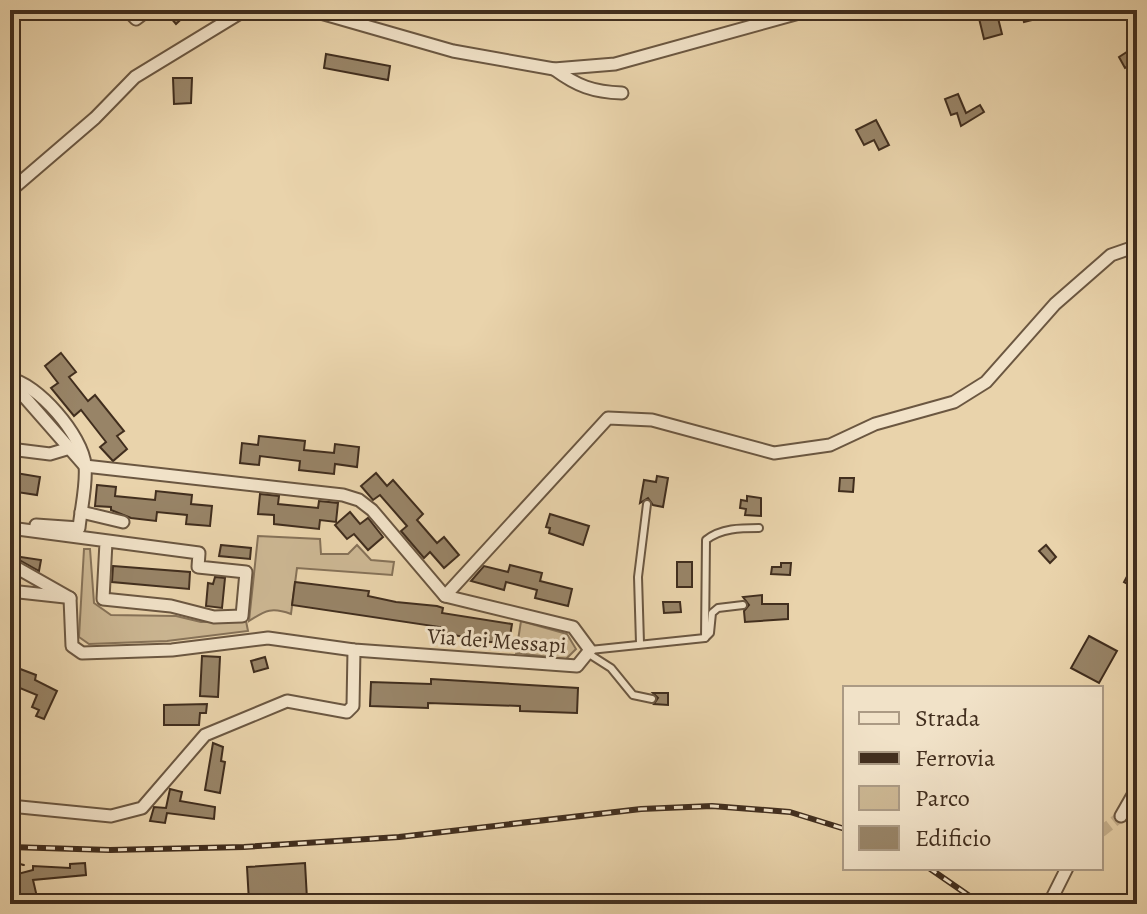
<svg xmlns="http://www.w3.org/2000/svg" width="1147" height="914" viewBox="0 0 1147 914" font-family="Alegreya,serif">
<rect width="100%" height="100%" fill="#e9d3ab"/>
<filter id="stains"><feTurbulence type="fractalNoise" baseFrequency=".0025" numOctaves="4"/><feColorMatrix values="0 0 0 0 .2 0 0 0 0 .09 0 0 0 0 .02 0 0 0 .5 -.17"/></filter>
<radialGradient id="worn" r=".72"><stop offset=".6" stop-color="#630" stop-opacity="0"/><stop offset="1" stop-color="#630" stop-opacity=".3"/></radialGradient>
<g fill="#ccb793" stroke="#867258" stroke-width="2">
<path d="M258,536L320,539L321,554H348L357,545L371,560L394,562L392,575L297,568L291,614C272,607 266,610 249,621Z"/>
<path d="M84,549H90L94,603L111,615L176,616L201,622L246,621L248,631L167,641L89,644L79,637Z"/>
<path d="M521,621L567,634L576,649L566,659L516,653Z"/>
</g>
<g fill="#988467" stroke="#412e1e" stroke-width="2">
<path d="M164,10H191L176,24Z"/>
<path d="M977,10H996L1002,34L984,39Z"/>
<path d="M1021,10H1034L1036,19L1024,22Z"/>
<path d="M1130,50L1136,62L1125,68L1119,57Z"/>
<path d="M326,54L390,66L388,80L324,68Z"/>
<path d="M173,78H192L191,103L174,104Z"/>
<path d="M958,94L966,113L980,105L984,112L961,126L957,113L951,115L945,99Z"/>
<path d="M876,120L889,145L879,150L874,140L864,145L856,130Z"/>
<path d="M61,353L76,372L69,377L88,401L95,395L124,431L117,436L127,449L113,461L100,447L106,442L81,410L74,416L51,388L58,383L45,366Z"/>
<path d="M259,436L305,441L304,450L334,453L335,444L359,447L357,467L335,464L334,474L299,470L300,461L260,456L259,465L240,463L242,443L258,445Z"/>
<path d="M10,472L40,477L37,495L10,491Z"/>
<path d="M376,473L387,486L393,480L423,514L417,520L437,543L444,537L459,555L444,568L430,552L424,558L401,531L407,526L380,495L373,500L361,486Z"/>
<path d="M657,476L668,478L663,507L653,505L648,498L640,503L644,480L656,482Z"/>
<path d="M840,478H854L853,492L839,491Z"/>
<path d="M97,485L116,487L115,496L155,500L156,491L192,495L191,504L212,506L210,526L186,524L187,515L157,512L156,521L131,518L111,510V507L95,506Z"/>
<path d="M260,494L279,496L278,504L318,508L319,501L338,503L336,522L320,520L319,529L274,524V515L258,514Z"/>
<path d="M747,496L761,498V516L745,515L746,509L740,508L741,500L747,501Z"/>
<path d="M350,512L360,524L368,518L383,537L368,550L354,534L347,539L335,525Z"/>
<path d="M550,514L589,526L583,545L549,533L550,528L546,527Z"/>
<path d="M221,545L251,548L250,559L219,556Z"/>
<path d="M1046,545L1056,557L1050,563L1039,551Z"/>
<path d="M14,556L41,560L39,571L14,557Z"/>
<rect x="677" y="562" width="15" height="25"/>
<path d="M781,563H791L790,575L771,574L772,567H781Z"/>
<path d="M510,565L542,573L540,581L572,589L568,606L535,598L537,590L506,582L504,590L471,581L484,566L508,572Z"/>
<path d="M113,566L190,572L189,589L112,582Z"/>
<path d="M1132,567L1137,569V589L1124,582Z"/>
<path d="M215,577L225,578L222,608L206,606L208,583L213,584Z"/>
<path d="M295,582L369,591L368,596L396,602L437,606L443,608L442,613L512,624L509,642H487L440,632V627L292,605Z"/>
<path d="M762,595V604H788V619L745,622L744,611L749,605L743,597Z"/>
<path d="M663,602H680L681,612L664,613Z"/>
<path d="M1089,636L1117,651L1099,683L1071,668Z"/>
<path d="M202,656L220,657L218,697L200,696Z"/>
<path d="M265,657L268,668L254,672L251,661Z"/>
<path d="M15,667L36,675L35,680L57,691L44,719L36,716L39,710L32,707L37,695L10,684Z"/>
<path d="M431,679L578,688L577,713L520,711V706L428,703V708L370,706L371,682L431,684Z"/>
<path d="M653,693H668V705L654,704L658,698Z"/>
<path d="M207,704L206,713H200L199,725H164V705Z"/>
<path d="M213,743L223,747L221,761L225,762L220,793L205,790Z"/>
<path d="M170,789L182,792L180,801L215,807L214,819L167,813L165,823L150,821L154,807L166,808Z"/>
<path d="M85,863L86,875L33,880L37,897H32L33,903L20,904L18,893L10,894V876L33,870V866L70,868V864Z"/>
<path d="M305,863L307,899L249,902L247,867Z"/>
</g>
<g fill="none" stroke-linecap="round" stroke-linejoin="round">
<path stroke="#c7b28f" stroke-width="11" stroke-dasharray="11 5.5" stroke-linecap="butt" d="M1101,832L1121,816"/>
<defs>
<g id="lane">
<path d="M705,638L706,540C721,528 741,528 759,528"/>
<path d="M640,643L638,577L647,504"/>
<path d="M590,650L705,638L710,633L712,613L718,608L743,605"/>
<path d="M589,654L611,668L633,695L652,699"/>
</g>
<g id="street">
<path d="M127,10L136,19L148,10"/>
<path d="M310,10L453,51L554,69L615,64L810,10"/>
<path d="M554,69C577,86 593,92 622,93"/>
<path d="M10,191L95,118L135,77L245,10"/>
<path d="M10,379C37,383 83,436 85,465C87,485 81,508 79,528L36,525"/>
<path d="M10,390L21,393L85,466L343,495L359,500L372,510L445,596L573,627L590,650L577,666L354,650L268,638L172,650L82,653L72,646L70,598"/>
<path d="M10,449L50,454L70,448"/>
<path d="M81,512L123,522"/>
<path d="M10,528L199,553L198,567L246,572L242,616L214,617L171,606L103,599L106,542"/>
<path d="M10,564L70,598"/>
<path d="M10,591L65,597"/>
<path d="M445,596L608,418L652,420L774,453L830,445L875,424L954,402L986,382L1055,304L1111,255L1137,246"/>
<path d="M10,806L111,816L142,808L205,735L287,701L347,712L353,706L354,650"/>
<path d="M1121,816L1137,788"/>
<path d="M1049,904L1067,868"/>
</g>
</defs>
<use href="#lane" stroke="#6b5741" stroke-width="10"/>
<use href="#street" stroke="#6b5741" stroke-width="15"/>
<g stroke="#412e1e" stroke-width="2" stroke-dasharray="6 4" stroke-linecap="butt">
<path d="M10,830V833"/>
<path d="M10,862L24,865H10"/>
</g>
<use href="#lane" stroke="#f1e2c8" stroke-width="6"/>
<use href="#street" stroke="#f1e2c8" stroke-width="11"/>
<defs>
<g id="rail">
<path d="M10,847L110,850L244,847L399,837L641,809L712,806L790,812L845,829"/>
<path d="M929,868L981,904"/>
</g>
</defs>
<use href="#rail" stroke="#412e1e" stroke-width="6"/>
<use href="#rail" stroke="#f1e2c8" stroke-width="3" stroke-dasharray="9" stroke-linecap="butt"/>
</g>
<g text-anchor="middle" stroke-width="6" stroke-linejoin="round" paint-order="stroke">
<g font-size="22" fill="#412e1e" stroke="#f1e2c8">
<text transform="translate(497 640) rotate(4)" y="8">Via dei Messapi</text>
</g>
</g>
<rect width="1147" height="914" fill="none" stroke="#e9d3ab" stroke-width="40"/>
<rect x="12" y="12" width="1123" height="890" fill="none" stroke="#412e1e" stroke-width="4"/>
<rect x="20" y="20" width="1107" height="874" fill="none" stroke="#412e1e" stroke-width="2"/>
<rect x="843" y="686" width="260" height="184" fill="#f1e2c8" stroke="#ab9a84" stroke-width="2"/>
<rect x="859" y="712" width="40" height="12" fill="#f1e2c8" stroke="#ab9a84" stroke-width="2"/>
<text x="915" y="726" font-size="24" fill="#412e1e">Strada</text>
<rect x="859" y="752" width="40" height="12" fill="#412e1e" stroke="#ab9a84" stroke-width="2"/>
<text x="915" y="766" font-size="24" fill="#412e1e">Ferrovia</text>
<rect x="859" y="786" width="40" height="24" fill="#ccb793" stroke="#ab9a84" stroke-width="2"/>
<text x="915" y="806" font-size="24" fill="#412e1e">Parco</text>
<rect x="859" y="826" width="40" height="24" fill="#988467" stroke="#ab9a84" stroke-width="2"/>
<text x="915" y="846" font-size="24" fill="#412e1e">Edificio</text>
<rect width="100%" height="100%" filter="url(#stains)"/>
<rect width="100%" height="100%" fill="url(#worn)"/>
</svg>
